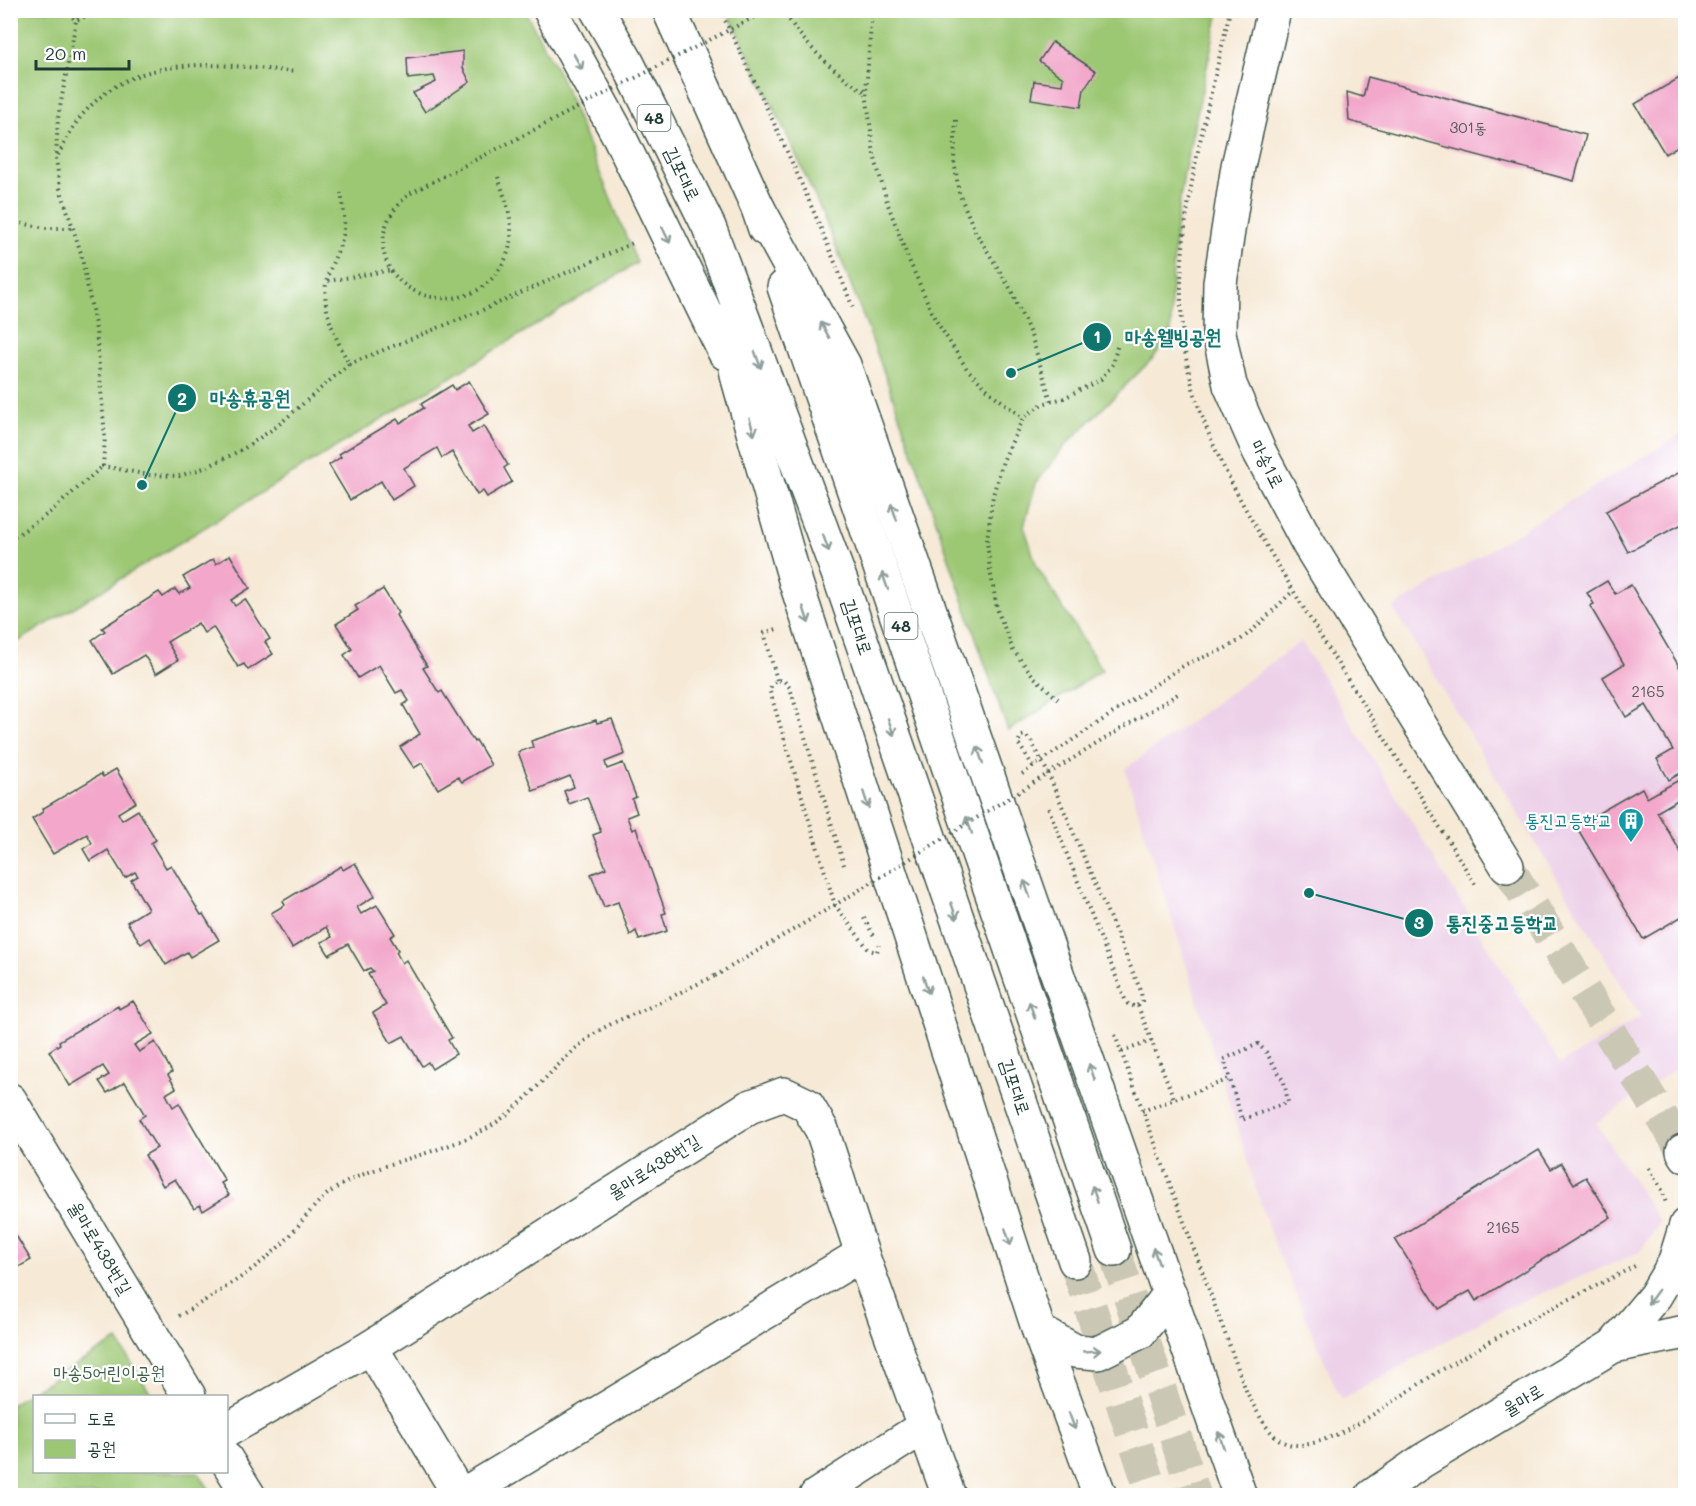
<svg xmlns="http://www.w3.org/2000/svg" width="1696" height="1506" viewBox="0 0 1696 1506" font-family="Mali,'Poor Story',sans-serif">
<rect width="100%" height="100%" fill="#fff"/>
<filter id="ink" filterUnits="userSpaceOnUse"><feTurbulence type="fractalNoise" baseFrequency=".0167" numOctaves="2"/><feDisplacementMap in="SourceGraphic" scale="12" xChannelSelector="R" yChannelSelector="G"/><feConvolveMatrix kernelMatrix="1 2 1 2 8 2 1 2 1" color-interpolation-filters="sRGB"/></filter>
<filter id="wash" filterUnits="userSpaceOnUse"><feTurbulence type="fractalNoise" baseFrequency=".008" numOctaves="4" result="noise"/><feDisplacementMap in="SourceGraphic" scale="24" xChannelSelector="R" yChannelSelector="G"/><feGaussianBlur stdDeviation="1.35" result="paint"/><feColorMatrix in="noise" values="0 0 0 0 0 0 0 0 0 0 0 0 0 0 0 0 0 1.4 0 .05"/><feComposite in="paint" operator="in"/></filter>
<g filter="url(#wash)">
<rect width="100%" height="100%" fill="#f6e9d5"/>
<path fill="#edd1e9" d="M1685,432V1088L1674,1070L1596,1123L1660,1222L1640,1252L1495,1313L1341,1400L1271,1236L1125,769L1301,641L1560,1064L1641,1017L1393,608Z"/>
<g fill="#9cc773" stroke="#5e8254" stroke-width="1.5">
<path d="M11,11H525L560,76L637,263L11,646Z"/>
<path d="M727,11H1219L1184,173L1175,235L1171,300V333L1154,357L1065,446L1036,483L1024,526L1037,567L1102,670L1008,731C952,570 900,407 837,249C804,168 765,89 727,11Z"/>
<path d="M117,1340L152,1396H34V1472H198L213,1495H11V1404Z"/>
</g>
<g id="blocks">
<g fill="#f2a7cb">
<path d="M1052,42L1096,71L1084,89L1081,107L1031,99L1034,81L1062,85L1063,78L1039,61Z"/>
<path d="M463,51V68L470,82L425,112L413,93L436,82L434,76L408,79L407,58Z"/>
<path d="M1686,74V141L1665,154L1635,104Z"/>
<path d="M1368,77L1586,135L1574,181L1349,121L1347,92L1363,97Z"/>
<path d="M469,381L489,414L468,426L472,433L484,426L508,465L504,468L512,482L487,497L483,491L477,495L452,452L442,458L437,448L404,468L414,486L392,500L381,481L350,500L329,465L341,457L339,454L397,419L400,423L424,408L421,404L452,385L455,390Z"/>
<path d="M1686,469V522L1628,552L1606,511Z"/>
<path d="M230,555L250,588L231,600L235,606L245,599L270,639L265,642L273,654L248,670L244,664L238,667L213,627L204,633L198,623L167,642L178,660L156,674L144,655L113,674L92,640L105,631L102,628L159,592L163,597L175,589L179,594L190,588L183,577L213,559L216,564Z"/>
<path d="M1607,581L1615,594L1631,585L1686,678V774L1684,771L1669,780L1657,759L1673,750L1646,705L1626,717L1603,677L1624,664L1590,606L1594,604L1587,593Z"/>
<path d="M383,589L398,613L396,615L427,666L423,668L439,693L442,691L474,742L476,740L491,765L462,782L458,777L438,789L422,763L414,768L400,747L420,734L403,705L409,701L402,690L396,693L379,665L358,678L344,655L352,649L336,624L358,610L355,606Z"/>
<path d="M612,719L625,754L605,762L607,769L623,763L636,797L632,799L637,813L627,817L632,830L636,828L666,913L662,914L667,931L639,940L636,931L630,935L618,902L604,907L591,874L606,868L593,835L601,832L587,797L569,804L564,791L574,787L570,776L533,791L518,752L533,747L531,741L596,720L597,723Z"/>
<path d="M116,769L136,802L118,813L122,820L138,810L156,840L151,843L166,868L171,865L201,915L203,914L219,940L190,957L187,952L166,965L150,938L141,944L127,922L148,909L131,880L138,876L135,872L125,878L108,850L90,861L83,849L92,843L87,834L53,854L32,819L43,812L42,809L101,774L103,777Z"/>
<path d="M1686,776V795L1657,812L1686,861V914L1643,939L1576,826L1642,788L1647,798Z"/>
<path d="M355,863L375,896L357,907L361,914L377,905L395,934L390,937L398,950L396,952L402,963L406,960L452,1038L448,1040L456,1054L432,1069L428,1062L422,1066L404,1036L391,1043L373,1013L386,1005L368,974L373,971L370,968L364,971L348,944L329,955L321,942L332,937L326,927L292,948L271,913L285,905L283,901L341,866L343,870Z"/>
<path d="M133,1001L153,1034L134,1045L139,1052L155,1042L172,1072L168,1075L176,1088L166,1094L173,1107L179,1103L225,1181L221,1183L229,1195L203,1211L200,1205L194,1209L175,1179L163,1186L145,1155L157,1148L139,1119L145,1115L125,1082L107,1093L99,1081L109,1075L103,1066L70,1086L49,1051L60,1044L59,1041L118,1006L119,1009Z"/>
<path d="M1539,1150L1551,1169L1561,1163L1574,1184L1586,1177L1611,1217L1476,1301L1470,1291L1439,1309L1395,1239Z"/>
<path d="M10,1226L31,1260L10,1272Z"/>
</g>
</g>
</g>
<g filter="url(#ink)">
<use href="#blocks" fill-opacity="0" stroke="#3f574c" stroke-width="1.5"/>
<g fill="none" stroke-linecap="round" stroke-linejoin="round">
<path stroke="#cbc7b5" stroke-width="33" stroke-dasharray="33 16" stroke-linecap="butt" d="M1507,866L1683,1151"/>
<g stroke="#cbc7b5" stroke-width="33" stroke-dasharray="33 16" stroke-linecap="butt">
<path d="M1114,1250L1195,1496"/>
<path d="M1075,1261L1153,1496"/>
</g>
<defs>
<g id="minor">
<path d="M1274,10L1238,166L1220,283L1219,333L1230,385L1259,451L1308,543L1507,866"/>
<path d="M10,1100L189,1396"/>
<path d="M1683,1151L1686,1156"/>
<path d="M1613,1346L1655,1296L1674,1264L1686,1225"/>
<path d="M371,1347L460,1496"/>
<path d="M226,1431L371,1347L749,1107L784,1094L807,1105L822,1130L862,1254L949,1496"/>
<path d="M226,1459L249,1496"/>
<path d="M461,1496L862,1254"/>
<path d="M816,1496L925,1426"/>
<path d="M1372,1496L1422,1461L1613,1346L1686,1332"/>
</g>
<g id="major">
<path d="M550,10L619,136L725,353"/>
<path d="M597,10L627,62L709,227L842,584L1075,1261"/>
<path d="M669,10L758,208L765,229"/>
<path d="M758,208L844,365L1240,1496"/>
<path d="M784,287L1114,1250"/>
<path d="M726,320L738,379L796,583L1039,1331L1100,1496"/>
<path d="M1039,1331L1075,1351L1098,1353L1140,1332L1170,1294"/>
</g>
</defs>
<use href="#minor" stroke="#3f574c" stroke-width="36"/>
<use href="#major" stroke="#3f574c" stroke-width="36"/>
<g stroke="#3f574c" stroke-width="4" stroke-dasharray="1.5 4.5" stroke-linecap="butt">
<path d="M63,10L76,20L102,10"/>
<path d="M78,10L58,118L56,158L60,188L81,253L96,330L105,437L103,466L149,475L179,476L207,467L243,449L276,427L349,364C336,338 320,309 327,279C331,262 342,247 344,230C345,217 343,205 341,193"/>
<path d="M457,10L459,16"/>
<path d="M720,10C768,109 815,208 854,311"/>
<path d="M783,10C803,44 833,71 865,92"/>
<path d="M872,10L866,92L874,155L887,202L908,258L935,319L967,369L991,393L1023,418"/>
<path d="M1230,10C1207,118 1172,226 1183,337C1191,412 1229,481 1266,545C1288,582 1310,619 1333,656C1381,732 1428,808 1475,884"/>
<path d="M956,120L954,160L959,193L975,231L1010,288L1032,338L1051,401"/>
<path d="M58,155C64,145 69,133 76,123C130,49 216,64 296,72"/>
<path d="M10,221L45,228H73"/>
<path d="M328,281L391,270"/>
<path d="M349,364L485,309L635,242"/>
<path d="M10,540L49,513L103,466"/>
<path d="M777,680L764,633L777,629"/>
<path d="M1058,699L1034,677L1013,650L997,609L990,570L987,541L993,495L1003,461L1023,418L1042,404L1064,398L1101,379L1113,364L1118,343"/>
<path d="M1048,773L1141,991L1142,1001L1136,1007L1128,1004L1125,999L1048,807"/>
<path d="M1022,774L1186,664L1222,650L1239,641L1253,630L1293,591"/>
<path d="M844,865L790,688L784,681L777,680L771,686L770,692L835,905L869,950L877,952L879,945"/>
<path d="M864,918L874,936"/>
<path d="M1138,1006L1174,1099"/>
<path d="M1115,1035L1247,1393C1258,1412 1270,1443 1294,1445C1334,1448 1400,1395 1435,1374C1459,1359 1484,1345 1509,1331C1550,1308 1593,1288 1635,1266"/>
<path d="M1122,1052L1151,1041"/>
<path d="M1142,1111L1230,1079L1242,1120L1288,1102L1284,1082L1266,1052L1258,1044L1224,1059L1230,1079"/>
<path d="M1649,1168L1662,1190L1666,1203"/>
<path d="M179,1316C214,1295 250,1274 280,1246C299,1228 311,1205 333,1190C378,1161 436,1156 484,1130C528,1106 555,1060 597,1032C611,1023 626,1017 641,1011C666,1000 690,987 715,976"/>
</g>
<use href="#minor" stroke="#fff" stroke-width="33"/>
<use href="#major" stroke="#fff" stroke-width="33"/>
<g stroke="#3f574c" stroke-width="4" stroke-dasharray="1.5 4.5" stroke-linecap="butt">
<path d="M498,177C504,196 512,215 511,235C511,247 506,260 499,270C461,326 369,292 385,229C388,216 398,205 407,195L768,10"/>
<path d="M1033,766L1018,743L1021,736L1025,735L1031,741L1048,773"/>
<path d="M715,976L835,905L1181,692"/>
</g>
</g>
<defs><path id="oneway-shaft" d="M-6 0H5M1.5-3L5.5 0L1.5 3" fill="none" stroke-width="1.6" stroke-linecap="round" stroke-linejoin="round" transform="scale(1.5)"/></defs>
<g stroke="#8f9e9a">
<use href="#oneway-shaft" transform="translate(578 62) rotate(61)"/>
<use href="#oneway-shaft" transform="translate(666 235) rotate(64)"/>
<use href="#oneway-shaft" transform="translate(825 330) rotate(-119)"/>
<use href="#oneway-shaft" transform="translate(758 360) rotate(70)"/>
<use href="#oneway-shaft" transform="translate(752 427) rotate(74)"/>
<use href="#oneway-shaft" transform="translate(894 512) rotate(-109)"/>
<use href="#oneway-shaft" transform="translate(826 543) rotate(70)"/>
<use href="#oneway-shaft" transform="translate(885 581) rotate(-109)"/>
<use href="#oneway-shaft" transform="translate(806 615) rotate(72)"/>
<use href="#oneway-shaft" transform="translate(891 727) rotate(71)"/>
<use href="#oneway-shaft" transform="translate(980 755) rotate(-109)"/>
<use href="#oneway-shaft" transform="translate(866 800) rotate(72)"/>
<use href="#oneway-shaft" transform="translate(969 825) rotate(-109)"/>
<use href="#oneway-shaft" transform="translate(1027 889) rotate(-109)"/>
<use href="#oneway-shaft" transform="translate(954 911) rotate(71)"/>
<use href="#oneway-shaft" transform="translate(926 985) rotate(72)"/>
<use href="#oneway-shaft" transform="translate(1032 1010) rotate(-109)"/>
<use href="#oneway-shaft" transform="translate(1092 1072) rotate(-109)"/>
<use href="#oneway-shaft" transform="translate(1095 1194) rotate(-109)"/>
<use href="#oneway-shaft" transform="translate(1008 1237) rotate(72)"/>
<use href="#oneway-shaft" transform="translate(1156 1256) rotate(-109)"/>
<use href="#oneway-shaft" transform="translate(1653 1297) rotate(126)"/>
<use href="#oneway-shaft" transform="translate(1092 1351) rotate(-3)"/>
<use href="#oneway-shaft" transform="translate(1072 1421) rotate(70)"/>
<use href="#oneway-shaft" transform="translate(1221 1440) rotate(-109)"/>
</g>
</g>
<defs>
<symbol id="building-pin" viewBox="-11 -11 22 30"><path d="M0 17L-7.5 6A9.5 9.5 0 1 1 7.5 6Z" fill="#0f9aa8" stroke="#fff"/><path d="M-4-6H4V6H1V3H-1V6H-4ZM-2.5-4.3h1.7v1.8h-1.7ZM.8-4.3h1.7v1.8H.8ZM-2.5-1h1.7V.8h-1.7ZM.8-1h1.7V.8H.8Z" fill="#fff"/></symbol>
</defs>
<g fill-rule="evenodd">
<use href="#building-pin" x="1616" y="806" width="30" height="40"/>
</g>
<g text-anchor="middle" stroke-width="4.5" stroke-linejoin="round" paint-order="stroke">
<g font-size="15" fill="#54585a">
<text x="1468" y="133">301동</text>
<text x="1648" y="697">2165</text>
<text x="1503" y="1233">2165</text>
</g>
<g fill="#fff" stroke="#627771" stroke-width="1.5">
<rect x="637.5" y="105" width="33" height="26" rx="4.5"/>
<rect x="884.5" y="613" width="33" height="26" rx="4.5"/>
</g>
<g font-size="16" font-weight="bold" fill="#1f3d34">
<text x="654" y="124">48</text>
<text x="901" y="632">48</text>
</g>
<g font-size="18" fill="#1f3d34" stroke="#fff">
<text transform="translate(682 174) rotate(64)" y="6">김포대로</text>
<text transform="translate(1267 464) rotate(63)" y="6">마송1로</text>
<text transform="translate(857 627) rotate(71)" y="6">김포대로</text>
<text transform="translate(1015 1087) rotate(71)" y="6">김포대로</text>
<text transform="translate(654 1167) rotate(-32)" y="6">율마로438번길</text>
<text transform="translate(100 1248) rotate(59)" y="6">율마로438번길</text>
<text transform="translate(1523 1400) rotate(-31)" y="6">율마로</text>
</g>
<g font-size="18" fill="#0d838f" stroke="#fff" text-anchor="end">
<text x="1612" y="827">통진고등학교</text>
</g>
<g font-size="18" fill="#3e6044" stroke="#fff">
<text x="109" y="1379">마송5어린이공원</text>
</g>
</g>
<path fill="none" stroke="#0f766e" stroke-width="2" d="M1011 373L1097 337M142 485L182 398M1309 893L1419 923"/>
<g fill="#0f766e" stroke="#fff" stroke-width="2">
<circle cx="1011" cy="373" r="6"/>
<circle cx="142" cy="485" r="6"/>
<circle cx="1309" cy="893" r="6"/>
<circle cx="1097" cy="337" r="15"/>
<circle cx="182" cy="398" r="15"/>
<circle cx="1419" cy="923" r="15"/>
</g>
<g font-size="18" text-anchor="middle" font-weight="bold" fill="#fff">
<text x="1097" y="343">1</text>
<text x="182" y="405">2</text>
<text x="1419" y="929">3</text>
</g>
<g font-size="20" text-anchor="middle" font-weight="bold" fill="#0f766e" stroke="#fff" stroke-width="4.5" stroke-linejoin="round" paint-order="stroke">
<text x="1173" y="344">마송웰빙공원</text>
<text x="250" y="405">마송휴공원</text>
<text x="1502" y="930">통진중고등학교</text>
</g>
<rect width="1696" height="1506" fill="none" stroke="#fff" stroke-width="36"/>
<rect x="33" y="1395" width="195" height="78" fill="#ffffff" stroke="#a5b1ae" stroke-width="1.5"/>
<rect x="45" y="1414" width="30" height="9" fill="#ffffff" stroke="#a5b1ae" stroke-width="1.5"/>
<text x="87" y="1425" font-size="18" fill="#1f3d34">도로</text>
<rect x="45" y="1440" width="30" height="18" fill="#9cc773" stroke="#a5b1ae" stroke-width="1.5"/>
<text x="87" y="1455" font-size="18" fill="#1f3d34">공원</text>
<path d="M36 60v9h93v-9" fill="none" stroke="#1f3d34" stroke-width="3"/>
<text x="45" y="60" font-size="18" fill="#1f3d34" stroke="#ffffff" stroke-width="4.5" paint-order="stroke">20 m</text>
</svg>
